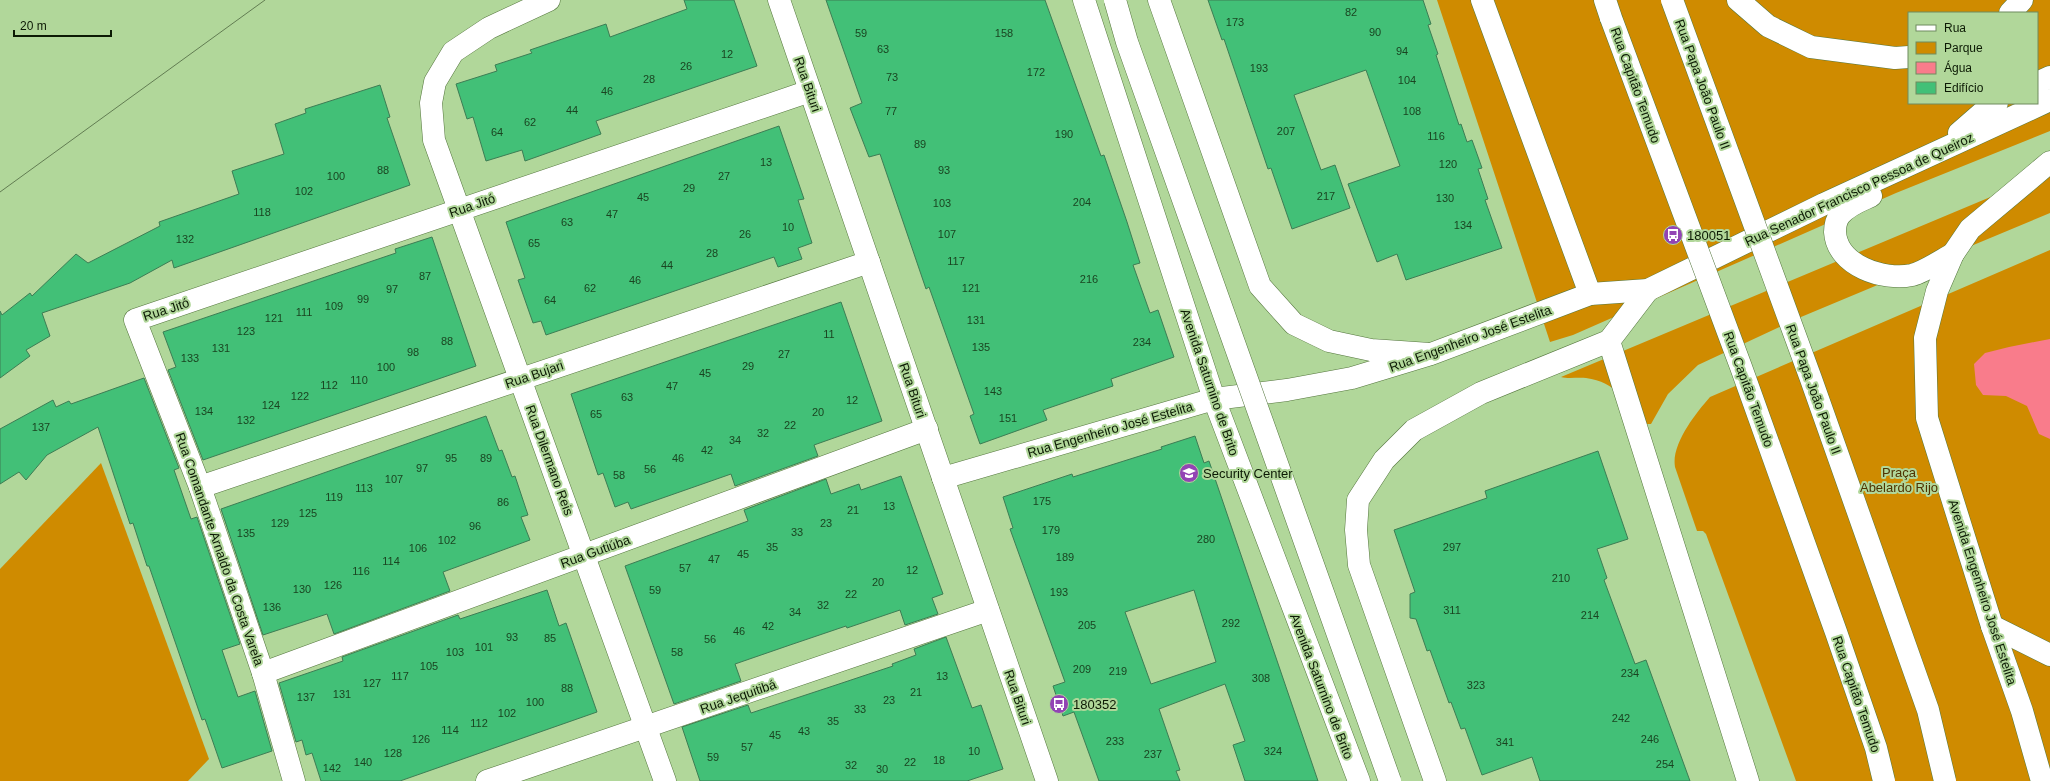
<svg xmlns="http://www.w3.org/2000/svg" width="2050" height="781" viewBox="0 0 2050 781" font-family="Helvetica,sans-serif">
<rect width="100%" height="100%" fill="#b1d79a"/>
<g fill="#cf8b00" fill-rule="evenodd">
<path d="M1437,0H2050V131L1896,193L1573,335L1550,342ZM1909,13H2037V103H1909Z"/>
<path d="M2050,172V213L1801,317L1698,365L1668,394L1651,424H1645C1627,402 1616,382 1586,378C1578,377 1568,379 1561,377Z"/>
<path d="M2050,250V781H1796L1706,534L1703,531H1697L1675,467C1671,444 1696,413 1710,397Z"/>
<path d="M101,463L209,759L188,781H0V569Z"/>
</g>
<path fill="#f97c8b" d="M2050,339V439L2039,434L2027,406L2006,396L1983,395L1976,385L1974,364L1985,353L2009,347Z"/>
<g fill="#42c077" stroke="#3d7d54" fill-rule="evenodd">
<path d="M684,0H734L757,66L596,121L601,134L525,161L522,150L486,161L473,117L467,119L456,84L497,71L495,65L532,53L530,50L606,24L610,37L687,9Z"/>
<path d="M826,0H1045L1101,156L1104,155L1127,222L1140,263L1133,265L1150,313L1158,310L1174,357L1111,379L1113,386L1043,410L1047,420L980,444L970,416L974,414L929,287L926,289L880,154L869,157L850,108L862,103Z"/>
<path d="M1208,0H1423L1431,24L1428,25L1438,54L1436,55L1459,125L1461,124L1467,142L1472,140L1482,168L1478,169L1488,199L1485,200L1502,248L1406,280L1397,254L1377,262L1348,184L1400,166L1366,70L1294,95L1321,170L1335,165L1350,208L1292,229L1271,168L1268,169L1224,39L1222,40Z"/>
<path d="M380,85L390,117L387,118L410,185L174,268L172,260L130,283L42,313L50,336L26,350L30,356L0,378V311L2,315L30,293L32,296L76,254L88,263L160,226L159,222L239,194L232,171L284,154L275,124L306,113L305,109Z"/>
<path d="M779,126L804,199L798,200L812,243L798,248L802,259L778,267L774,257L546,335L541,321L533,323L518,280L525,278L506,222Z"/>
<path d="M432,237L476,366L203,460L168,370L176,367L163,332L396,253L395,249Z"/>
<path d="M841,302L882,421L814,445L818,456L735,486L731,474L631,509L628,502L615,507L603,473L598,475L571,394Z"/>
<path d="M144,378L179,468L174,470L191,519L197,517L240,644L222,650L238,697L255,691L272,751L222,768L205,719L202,720L149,566H147L133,523L130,524L98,427L47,455L26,480L19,472L0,484V429L53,400L56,407L69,401L71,404Z"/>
<path d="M486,416L499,451L502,450L512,477L515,476L528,515L521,517L530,540L443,572L450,591L334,634L327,614L263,635L221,509Z"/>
<path d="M1195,436L1204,463L1209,461L1318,781H1245L1233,745L1245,741L1225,684L1159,709L1180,770L1176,771L1180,781H1099L1074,712L1063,716L1053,686L1065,682L1010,529L1013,528L1003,497L1072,474L1073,477L1162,449L1161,447ZM1194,590L1216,662L1151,684L1125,612Z"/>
<path d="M1598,451L1628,539L1597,549L1607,578L1604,580L1635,664L1646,660L1690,781H1540L1532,757L1482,775L1465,728L1461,729L1451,702L1449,703L1430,650L1427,651L1416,619L1410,618V594L1415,592L1394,530L1487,498L1485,491Z"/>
<path d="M901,476L943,594L932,598L938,614L905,625L900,610L847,628L846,626L790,645L735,664L741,681L674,704L625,566L748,521L744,510L826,479L831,494L859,484L861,490Z"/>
<path d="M547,590L559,626L566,623L597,712L400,781H321L312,753L306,755L302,740L296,742L279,683L343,661L342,657L458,615L460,619Z"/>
<path d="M946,637L972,708L981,705L1003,769L967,781H700L682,727L748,705L751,713L836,685L893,666L892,664L916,655L914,649Z"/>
</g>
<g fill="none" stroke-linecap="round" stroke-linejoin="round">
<defs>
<path id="pedestrian" d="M1214,399L1359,781"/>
<g id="minor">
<path d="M549,0L489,28L453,52L435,82L431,103L434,140L665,781"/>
<path d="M200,487L869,262"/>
<path d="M263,673L927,429"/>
<path d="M294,781L263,673L200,487L135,320L810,91"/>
<path d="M487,781L988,610"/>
</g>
<g id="tertiary">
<path d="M1159,0L1260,286L1294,324L1329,341L1371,350L1430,354"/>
<path d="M1482,0L1590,294"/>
<path d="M1609,341L1748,781"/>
</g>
<g id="secondary">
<path d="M779,0L1047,781"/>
<path d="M1084,0L1214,399"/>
<path d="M2037,83L2050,77"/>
<path d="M1959,133L1990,106L1997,103"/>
<path d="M1871,196C1860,201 1848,205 1840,215C1836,220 1835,226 1835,232C1837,266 1884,281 1912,275C1924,272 1942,260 1953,254"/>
<path d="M943,478L1214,399L1287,390L1352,378L1431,354L1590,294L1648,290L1824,204L2050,100"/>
<path d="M1992,626L2050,655"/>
<path d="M1435,781L1359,565L1356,530L1358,500L1384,460L1414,430L1481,393L1609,341L1648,290"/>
<path d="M2042,781L2022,711L1992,626L1927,418L1925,338L1937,291L1953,254L1970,229L2050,162"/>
</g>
<path id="primary" d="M1605,0L1611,18"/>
<g id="trunk">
<path d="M1738,0L1768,26L1811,47L1895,58L1909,57"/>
<path d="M2010,13L2022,0"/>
</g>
</defs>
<use href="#pedestrian" stroke="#54763d" stroke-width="23"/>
<use href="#minor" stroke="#54763d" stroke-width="23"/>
<use href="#tertiary" stroke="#54763d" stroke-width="23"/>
<use href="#secondary" stroke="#54763d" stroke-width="23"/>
<use href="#primary" stroke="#54763d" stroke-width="23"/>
<use href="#trunk" stroke="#54763d" stroke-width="23"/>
<use href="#pedestrian" stroke="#fff" stroke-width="22"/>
<use href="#minor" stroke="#fff" stroke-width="22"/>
<use href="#tertiary" stroke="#fff" stroke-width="22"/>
<use href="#secondary" stroke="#fff" stroke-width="22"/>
<use href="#primary" stroke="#fff" stroke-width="22"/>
<use href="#trunk" stroke="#fff" stroke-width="22"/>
<path stroke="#627d52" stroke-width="1" d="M0,192L265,0"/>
<defs>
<g id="primary-bridge">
<path d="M1672,0L1811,379L1928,710L1945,781"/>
<path d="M1611,18L1741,367L1836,632L1876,748L1884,781"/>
</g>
<path id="trunk-bridge" d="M1115,0L1127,42L1390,781"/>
</defs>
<use href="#primary-bridge" stroke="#54763d" stroke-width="23" stroke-linecap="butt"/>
<use href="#trunk-bridge" stroke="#54763d" stroke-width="23" stroke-linecap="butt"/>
<use href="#primary-bridge" stroke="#fff" stroke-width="22"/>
<use href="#trunk-bridge" stroke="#fff" stroke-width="22"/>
</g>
<defs>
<symbol id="bus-disc" viewBox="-11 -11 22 22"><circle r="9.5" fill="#9244b4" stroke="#b1d79a"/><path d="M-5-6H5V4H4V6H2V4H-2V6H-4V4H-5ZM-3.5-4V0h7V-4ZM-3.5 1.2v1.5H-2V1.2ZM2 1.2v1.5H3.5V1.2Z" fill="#fff"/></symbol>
<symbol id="school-disc" viewBox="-11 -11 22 22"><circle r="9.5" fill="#9244b4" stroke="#b1d79a"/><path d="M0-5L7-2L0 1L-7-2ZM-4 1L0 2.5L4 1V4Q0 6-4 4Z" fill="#fff"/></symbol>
</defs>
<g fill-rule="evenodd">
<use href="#bus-disc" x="1662" y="224" width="22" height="22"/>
<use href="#school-disc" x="1178" y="462" width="22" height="22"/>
<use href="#bus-disc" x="1048" y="693" width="22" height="22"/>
</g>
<g text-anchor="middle" stroke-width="4" stroke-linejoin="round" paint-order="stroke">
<g font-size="11" fill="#1a4421">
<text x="1351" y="16">82</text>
<text x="1235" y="26">173</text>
<text x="1375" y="36">90</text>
<text x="861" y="37">59</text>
<text x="1004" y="37">158</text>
<text x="883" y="53">63</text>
<text x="1402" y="55">94</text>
<text x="727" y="58">12</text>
<text x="686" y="70">26</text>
<text x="1259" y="72">193</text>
<text x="1036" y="76">172</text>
<text x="892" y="81">73</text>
<text x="649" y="83">28</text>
<text x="1407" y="84">104</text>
<text x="607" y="95">46</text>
<text x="572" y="114">44</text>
<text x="891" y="115">77</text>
<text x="1412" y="115">108</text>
<text x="530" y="126">62</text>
<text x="1286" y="135">207</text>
<text x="497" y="136">64</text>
<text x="1064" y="138">190</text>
<text x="1436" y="140">116</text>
<text x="920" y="148">89</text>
<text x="766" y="166">13</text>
<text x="1448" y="168">120</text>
<text x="383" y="174">88</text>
<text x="944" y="174">93</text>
<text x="336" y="180">100</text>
<text x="724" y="180">27</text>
<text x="689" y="192">29</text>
<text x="304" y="195">102</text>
<text x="1326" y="200">217</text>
<text x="643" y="201">45</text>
<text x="1445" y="202">130</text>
<text x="1082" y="206">204</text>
<text x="942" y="207">103</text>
<text x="262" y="216">118</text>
<text x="612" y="218">47</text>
<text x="567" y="226">63</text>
<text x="1463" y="229">134</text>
<text x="788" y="231">10</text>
<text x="745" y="238">26</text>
<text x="947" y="238">107</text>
<text x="185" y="243">132</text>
<text x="534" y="247">65</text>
<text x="712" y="257">28</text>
<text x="956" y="265">117</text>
<text x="667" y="269">44</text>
<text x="425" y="280">87</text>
<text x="1089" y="283">216</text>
<text x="635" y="284">46</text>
<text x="590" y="292">62</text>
<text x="971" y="292">121</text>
<text x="392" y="293">97</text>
<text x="363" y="303">99</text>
<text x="550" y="304">64</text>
<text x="334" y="310">109</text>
<text x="304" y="316">111</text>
<text x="274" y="322">121</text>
<text x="976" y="324">131</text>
<text x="246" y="335">123</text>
<text x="829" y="338">11</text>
<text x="447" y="345">88</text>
<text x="1142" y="346">234</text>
<text x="981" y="351">135</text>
<text x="221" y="352">131</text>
<text x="413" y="356">98</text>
<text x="784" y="358">27</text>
<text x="190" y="362">133</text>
<text x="748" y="370">29</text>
<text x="386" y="371">100</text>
<text x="705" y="377">45</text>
<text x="359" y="384">110</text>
<text x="329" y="389">112</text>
<text x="672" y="390">47</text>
<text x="993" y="395">143</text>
<text x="300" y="400">122</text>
<text x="627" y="401">63</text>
<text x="852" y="404">12</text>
<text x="271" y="409">124</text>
<text x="204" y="415">134</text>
<text x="818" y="416">20</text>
<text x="596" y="418">65</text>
<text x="1008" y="422">151</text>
<text x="246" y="424">132</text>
<text x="790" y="429">22</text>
<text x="41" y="431">137</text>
<text x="763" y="437">32</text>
<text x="735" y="444">34</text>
<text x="707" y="454">42</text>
<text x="451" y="462">95</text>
<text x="486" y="462">89</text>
<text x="678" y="462">46</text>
<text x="422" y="472">97</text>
<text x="650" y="473">56</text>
<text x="619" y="479">58</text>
<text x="394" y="483">107</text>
<text x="364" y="492">113</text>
<text x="334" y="501">119</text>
<text x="1042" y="505">175</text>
<text x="503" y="506">86</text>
<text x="889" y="510">13</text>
<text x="853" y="514">21</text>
<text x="308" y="517">125</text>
<text x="280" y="527">129</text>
<text x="826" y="527">23</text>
<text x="475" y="530">96</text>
<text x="1051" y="534">179</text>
<text x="797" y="536">33</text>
<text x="246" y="537">135</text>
<text x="1206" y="543">280</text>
<text x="447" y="544">102</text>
<text x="772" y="551">35</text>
<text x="1452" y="551">297</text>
<text x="418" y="552">106</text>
<text x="743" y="558">45</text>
<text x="1065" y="561">189</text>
<text x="714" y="563">47</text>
<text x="391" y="565">114</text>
<text x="685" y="572">57</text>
<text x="912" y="574">12</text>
<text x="361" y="575">116</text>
<text x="1561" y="582">210</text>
<text x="878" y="586">20</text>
<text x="333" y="589">126</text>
<text x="302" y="593">130</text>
<text x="655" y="594">59</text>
<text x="1059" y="596">193</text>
<text x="851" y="598">22</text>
<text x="823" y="609">32</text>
<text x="272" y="611">136</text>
<text x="1452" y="614">311</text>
<text x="795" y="616">34</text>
<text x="1590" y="619">214</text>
<text x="1231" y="627">292</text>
<text x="1087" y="629">205</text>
<text x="768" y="630">42</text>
<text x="739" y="635">46</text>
<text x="512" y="641">93</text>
<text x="550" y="642">85</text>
<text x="710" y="643">56</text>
<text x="484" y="651">101</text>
<text x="455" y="656">103</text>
<text x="677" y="656">58</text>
<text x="429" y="670">105</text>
<text x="1082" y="673">209</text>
<text x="1118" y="675">219</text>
<text x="1630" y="677">234</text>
<text x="400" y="680">117</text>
<text x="942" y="680">13</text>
<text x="1261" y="682">308</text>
<text x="372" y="687">127</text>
<text x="1476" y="689">323</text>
<text x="567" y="692">88</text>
<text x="916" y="696">21</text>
<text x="342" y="698">131</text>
<text x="306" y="701">137</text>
<text x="889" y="704">23</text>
<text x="535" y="706">100</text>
<text x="860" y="713">33</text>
<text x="507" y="717">102</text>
<text x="1621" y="722">242</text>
<text x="833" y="725">35</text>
<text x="479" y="727">112</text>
<text x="450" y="734">114</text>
<text x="804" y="735">43</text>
<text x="775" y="739">45</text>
<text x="421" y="743">126</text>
<text x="1650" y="743">246</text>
<text x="1115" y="745">233</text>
<text x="1505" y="746">341</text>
<text x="747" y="751">57</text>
<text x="974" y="755">10</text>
<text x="1273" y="755">324</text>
<text x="393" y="757">128</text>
<text x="1153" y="758">237</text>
<text x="713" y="761">59</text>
<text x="939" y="764">18</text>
<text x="363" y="766">140</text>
<text x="910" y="766">22</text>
<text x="1665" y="768">254</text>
<text x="851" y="769">32</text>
<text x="332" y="772">142</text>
<text x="882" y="773">30</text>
</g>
<g font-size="13" fill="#0c1a04" stroke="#b1d79a">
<text transform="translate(808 84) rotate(71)" y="5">Rua Bituri</text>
<text transform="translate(1703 84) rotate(70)" y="5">Rua Papa João Paulo II</text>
<text transform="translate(1636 85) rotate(70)" y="5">Rua Capitão Temudo</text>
<text transform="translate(1859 189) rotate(-25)" y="5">Rua Senador Francisco Pessoa de Queiroz</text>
<text transform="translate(472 205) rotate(-19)" y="5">Rua Jitó</text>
<text transform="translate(166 309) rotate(-18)" y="5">Rua Jitó</text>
<text transform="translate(1470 338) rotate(-20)" y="5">Rua Engenheiro José Estelita</text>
<text transform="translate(534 374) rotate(-19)" y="5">Rua Bujari</text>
<text transform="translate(1210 382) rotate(71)" y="5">Avenida Saturnino de Brito</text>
<text transform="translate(1749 389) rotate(70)" y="5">Rua Capitão Temudo</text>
<text transform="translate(1814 389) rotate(70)" y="5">Rua Papa João Paulo II</text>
<text transform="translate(913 390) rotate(71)" y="5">Rua Bituri</text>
<text transform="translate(1110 429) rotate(-16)" y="5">Rua Engenheiro José Estelita</text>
<text transform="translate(550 460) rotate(70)" y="5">Rua Dilermano Reis</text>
<text transform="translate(220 549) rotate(71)" y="5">Rua Comandante Arnaldo da Costa Varela</text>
<text transform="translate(595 551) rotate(-20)" y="5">Rua Gutiúba</text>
<text transform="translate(1983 592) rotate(72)" y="5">Avenida Engenheiro José Estelita</text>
<text transform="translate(1322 686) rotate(69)" y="5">Avenida Saturnino de Brito</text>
<text transform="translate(1857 694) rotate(71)" y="5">Rua Capitão Temudo</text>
<text transform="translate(738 696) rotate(-19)" y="5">Rua Jequitibá</text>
<text transform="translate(1018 697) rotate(71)" y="5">Rua Bituri</text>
</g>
<g font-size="13" fill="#0c1a04" stroke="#b1d79a" text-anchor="start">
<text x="1687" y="240">180051</text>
<text x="1203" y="478">Security Center</text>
<text x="1073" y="709">180352</text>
</g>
<g font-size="13" fill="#4f3200" stroke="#b1d79a">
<text x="1899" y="477">Praça<tspan x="1899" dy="15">Abelardo Rijo</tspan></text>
</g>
</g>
<rect x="1908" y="12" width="130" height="92" fill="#b1d79a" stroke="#6f8b5e"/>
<rect x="1916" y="25" width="20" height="6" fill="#ffffff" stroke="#6f8b5e"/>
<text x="1944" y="32" font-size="12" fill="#0c1a04">Rua</text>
<rect x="1916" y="42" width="20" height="12" fill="#cf8b00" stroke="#6f8b5e"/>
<text x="1944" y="52" font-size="12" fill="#0c1a04">Parque</text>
<rect x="1916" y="62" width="20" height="12" fill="#f97c8b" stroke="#6f8b5e"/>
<text x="1944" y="72" font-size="12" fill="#0c1a04">Água</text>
<rect x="1916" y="82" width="20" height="12" fill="#42c077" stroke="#6f8b5e"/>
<text x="1944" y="92" font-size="12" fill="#0c1a04">Edifício</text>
<path d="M14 30v6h97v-6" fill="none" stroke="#0c1a04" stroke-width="2"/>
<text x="20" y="30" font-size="12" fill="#0c1a04" stroke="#b1d79a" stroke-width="3" paint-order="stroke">20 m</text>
</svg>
